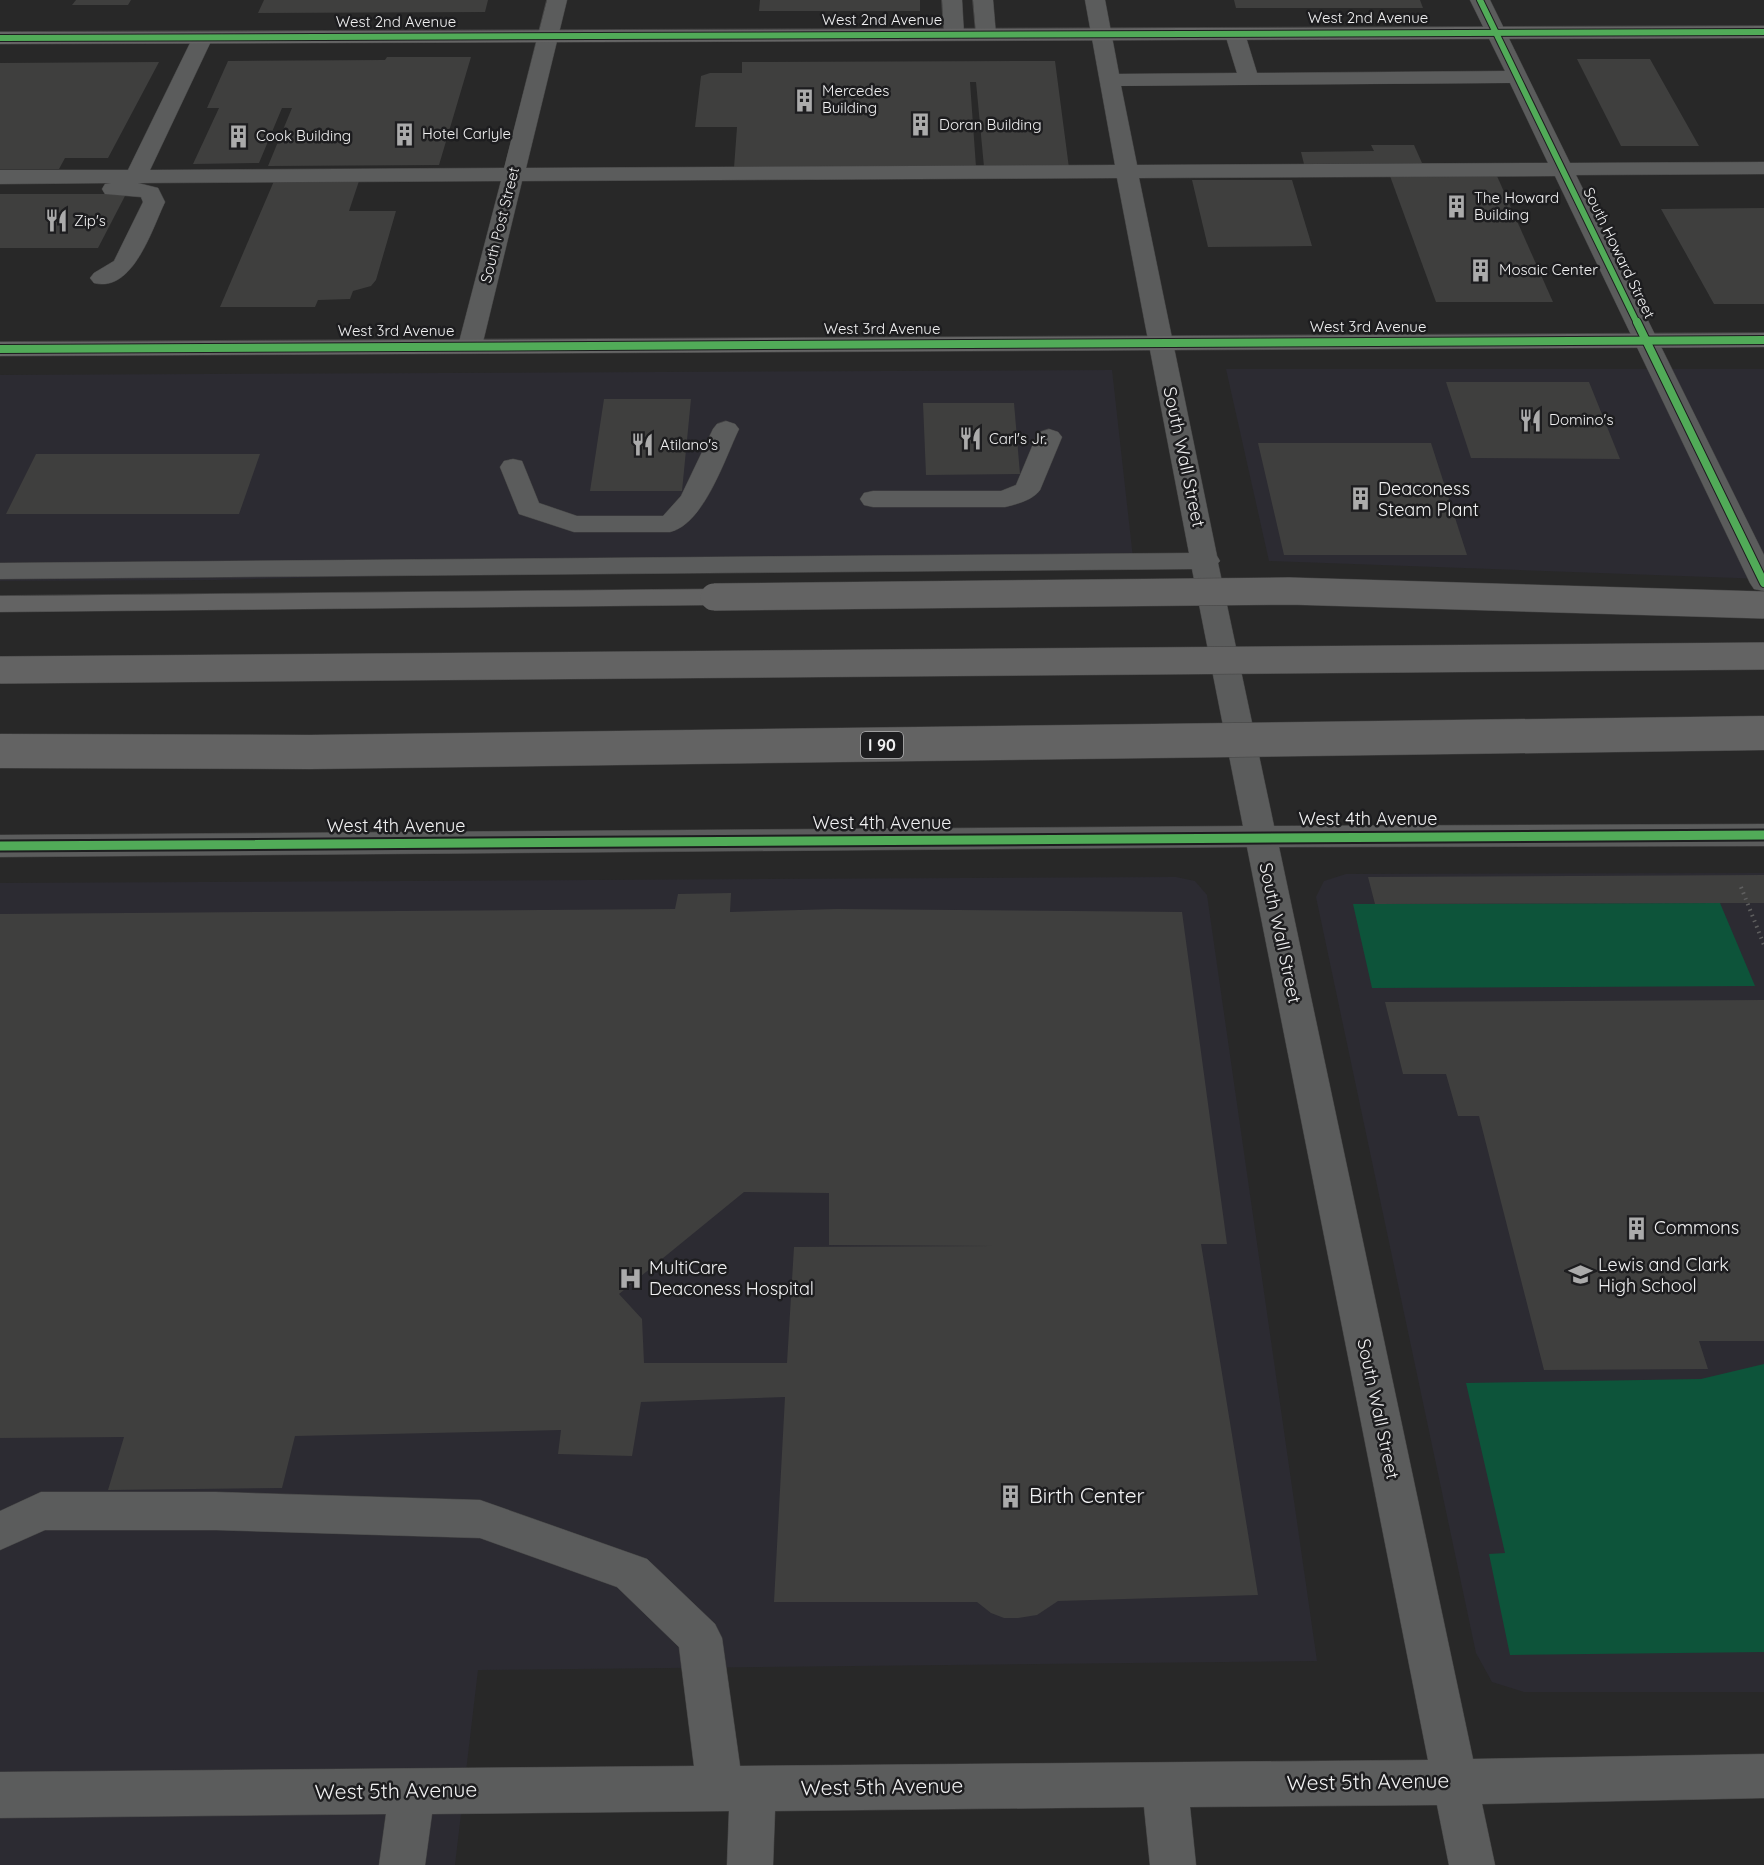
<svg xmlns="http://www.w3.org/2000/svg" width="1764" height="1865" viewBox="0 0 1764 1865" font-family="Quicksand,sans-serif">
<rect width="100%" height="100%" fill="#282828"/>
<g fill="#2c2b32">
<path d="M1226,369H1764V579L1269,561Z"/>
<path d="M1112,370L1133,558L217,580L0,581V375Z"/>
<path d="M1764,873V1692H1524L1492,1682L1476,1653L1316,897L1324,881L1346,874Z"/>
<path d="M1176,877L1195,881L1207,895L1317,1661L478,1670L455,1865H0V883Z"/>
</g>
<g fill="#0d543a">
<path d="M1720,903L1755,986L1372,988L1353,904Z"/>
<path d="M1764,1364V1652L1510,1655L1489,1554L1505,1553L1466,1383L1701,1379Z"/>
</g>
<g fill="#3f3f3e" fill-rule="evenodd">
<path d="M76,0H131L128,5H72Z"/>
<path d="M264,0H488L485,12L258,13Z"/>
<path d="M760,0H920V11H759Z"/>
<path d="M1234,0H1420L1423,8H1236Z"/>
<path d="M387,57H471L439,165L268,166L292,108H282L259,163L193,164L219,108H207L228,61L385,60Z"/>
<path d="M1577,59H1650L1699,146H1621Z"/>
<path d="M1055,61L1069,168L984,167L976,82H970L976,167L734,168L737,127H695L701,76L710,73H742V62Z"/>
<path d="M159,62L108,158H65L59,169H0V63Z"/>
<path d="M1371,145H1414L1422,163L1304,164L1301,152L1374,151Z"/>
<path d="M1390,176H1497L1553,302H1436Z"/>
<path d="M1192,180H1292L1312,246L1208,247Z"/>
<path d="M274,181H359L349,211H396L376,280L371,286L353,291L350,299L318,300L315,307H220Z"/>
<path d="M0,194H126L98,248H0Z"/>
<path d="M1764,208V304H1714L1661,209Z"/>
<path d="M1446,382H1589L1620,459L1471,458Z"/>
<path d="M604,399H691L682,491H590Z"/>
<path d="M923,403H1014L1020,474L926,475Z"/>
<path d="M1258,443H1431L1467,555H1284Z"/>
<path d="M36,454H260L239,514H6Z"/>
<path d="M1764,875V903H1747L1375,904L1368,877Z"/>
<path d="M731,893L730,912L837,909L1182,912L1227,1244H1201L1258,1595L1058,1601L1037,1615L1018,1618H1004L991,1613L977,1602H774L785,1397L641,1402L632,1456L558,1454L561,1430L295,1436L282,1488L108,1490L124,1437L0,1438V914L675,909L678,894ZM744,1192L829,1193V1245L993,1246L794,1247L787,1363H644L642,1319L619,1294Z"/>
<path d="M1764,1000V1341H1699L1708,1369L1544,1370L1479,1116H1458L1446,1074H1403L1385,1002Z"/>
</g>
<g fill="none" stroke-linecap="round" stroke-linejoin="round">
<defs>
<g id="minor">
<path d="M547,0H567L526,168L1115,165L1085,0H1105L1119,74L1237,73L1225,34L1228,30H1242L1245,34L1257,73L1505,71L1470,0H1490L1570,163L1764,162V174L1576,175L1764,555V591L1754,589L1750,583L1555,176L1139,178L1217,556L1220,561L1218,563L1274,826L1764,824V846L1279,847L1473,1759L1764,1754V1798L1482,1804L1495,1865H1449L1437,1805L1190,1807L1196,1865H1150L1144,1807L775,1811L773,1865H727L729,1811L432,1814L425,1865H379L386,1814L0,1818V1772L694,1766L679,1647L617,1587L480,1538L216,1530H45L0,1550V1511L41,1492H216L480,1500L647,1559L715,1624L722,1638L740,1766L1428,1760L1247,847L0,857V835L1243,826L1192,569L0,579V563L1189,553L1117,178L522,181L482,346L479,351L470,353L461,351L458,346L501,181L138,183L158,188L165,202C152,229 133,293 94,283L90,278L94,273L114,261L143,202L141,197L105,194L102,189L105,184L111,183L0,184V170H128L193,37L196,33H210L213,37L150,170L504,168ZM1510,83L1548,163L1137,165L1121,86Z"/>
<path d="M942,0H962L964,35L961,39H947L944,35Z"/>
<path d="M973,0H993L996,35L993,39H979L976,35Z"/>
<path d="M726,421L735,424L739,429C725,458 704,524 670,532H574L519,514L500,467L504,461L513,459L522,461L539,503L577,516H663L681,496L713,429L717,424Z"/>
<path d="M1049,429L1058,432L1062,437L1040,490C1033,500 1017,504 1005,507H873L864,505L860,499L864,493L873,491H1001L1016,485L1036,437L1040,432Z"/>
</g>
<g id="major">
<path d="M1764,26V38L0,44V32Z"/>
<path d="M1764,333V347L0,356V342Z"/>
</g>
<path id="highway" d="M714,589L724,591L728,597L724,603L714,605L0,612V596Z"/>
</defs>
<use href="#minor" stroke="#444" stroke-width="1"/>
<use href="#major" stroke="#444" stroke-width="1"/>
<use href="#highway" stroke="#444" stroke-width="1"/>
<path stroke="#5f5f5f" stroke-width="4" stroke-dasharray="1.5 4.5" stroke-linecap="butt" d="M1741,887L1764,945"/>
<use href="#minor" fill="#5b5c5c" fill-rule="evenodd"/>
<use href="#major" fill="#656565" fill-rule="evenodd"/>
<use href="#highway" fill="#636363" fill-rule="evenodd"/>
<defs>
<g id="highway-bridge-far1">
<path d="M714,597L1289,591L1764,605"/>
<path d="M0,670L1764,656"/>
</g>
<path id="highway-bridge" d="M0,751L310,752L1764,733"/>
</defs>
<use href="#highway-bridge-far1" stroke="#444" stroke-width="28" stroke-linecap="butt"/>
<use href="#highway-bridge" stroke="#444" stroke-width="35" stroke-linecap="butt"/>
<use href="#highway-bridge-far1" stroke="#636363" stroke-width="27"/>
<use href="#highway-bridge" stroke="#636363" stroke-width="34"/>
<defs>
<g id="cycleway-far2">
<path d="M1480,0L1637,323"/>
<path d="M0,38L1764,32"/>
</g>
<g id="cycleway-far1">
<path d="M1637,322L1764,583"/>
<path d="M0,349L1764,340"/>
</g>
<path id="cycleway" d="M0,846L1764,835"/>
</defs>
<use href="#cycleway-far2" stroke="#1d1d1f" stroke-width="8"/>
<use href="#cycleway-far1" stroke="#1d1d1f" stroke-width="10"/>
<use href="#cycleway" stroke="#1d1d1f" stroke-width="13"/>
<use href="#cycleway-far2" stroke="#51ab58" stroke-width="6"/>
<use href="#cycleway-far1" stroke="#51ab58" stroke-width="8"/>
<use href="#cycleway" stroke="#51ab58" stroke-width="9"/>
</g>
<defs>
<symbol id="building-bare" viewBox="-9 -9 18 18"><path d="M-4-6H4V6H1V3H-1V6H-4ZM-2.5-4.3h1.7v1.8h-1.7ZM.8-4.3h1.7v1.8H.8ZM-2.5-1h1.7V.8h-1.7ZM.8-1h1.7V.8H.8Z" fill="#ababab" stroke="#1d1d1f" stroke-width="2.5" paint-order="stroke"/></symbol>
<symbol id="restaurant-bare" viewBox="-9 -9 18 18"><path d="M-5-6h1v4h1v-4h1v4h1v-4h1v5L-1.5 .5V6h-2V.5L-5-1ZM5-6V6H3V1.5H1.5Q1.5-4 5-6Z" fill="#ababab" stroke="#1d1d1f" stroke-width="2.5" paint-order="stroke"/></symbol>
<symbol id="school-bare" viewBox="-9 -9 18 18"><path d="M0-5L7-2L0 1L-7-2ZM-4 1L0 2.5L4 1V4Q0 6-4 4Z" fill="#ababab" stroke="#1d1d1f" stroke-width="2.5" paint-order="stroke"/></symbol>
<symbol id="hospital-bare" viewBox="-9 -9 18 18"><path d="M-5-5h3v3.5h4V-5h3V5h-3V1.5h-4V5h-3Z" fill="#ababab" stroke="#1d1d1f" stroke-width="2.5" paint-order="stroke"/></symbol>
</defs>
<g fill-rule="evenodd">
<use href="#building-bare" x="788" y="84" width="33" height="33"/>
<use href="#building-bare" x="904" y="108" width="33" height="33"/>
<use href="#building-bare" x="388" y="118" width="33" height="33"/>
<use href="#building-bare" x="222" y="120" width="33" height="33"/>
<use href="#building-bare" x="1440" y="190" width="33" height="33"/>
<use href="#restaurant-bare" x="40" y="204" width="33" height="33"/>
<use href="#building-bare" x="1464" y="254" width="33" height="33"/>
<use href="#restaurant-bare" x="1514" y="404" width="33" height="33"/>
<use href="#restaurant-bare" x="954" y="422" width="33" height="33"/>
<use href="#restaurant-bare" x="626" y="428" width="33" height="33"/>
<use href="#building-bare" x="1344" y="482" width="33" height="33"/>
<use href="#building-bare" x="1620" y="1212" width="33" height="33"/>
<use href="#school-bare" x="1564" y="1258" width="33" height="33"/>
<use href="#hospital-bare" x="614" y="1262" width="33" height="33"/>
<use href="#building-bare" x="994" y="1480" width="33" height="33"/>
</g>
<g text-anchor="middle" stroke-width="5" stroke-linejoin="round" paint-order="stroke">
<g font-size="15" fill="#f1f1f2" stroke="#1d1d1f">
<text x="1368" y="23">West 2nd Avenue</text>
<text x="882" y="25">West 2nd Avenue</text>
<text x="396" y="27">West 2nd Avenue</text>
<text transform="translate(500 225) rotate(-76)" y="5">South Post Street</text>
<text transform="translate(1619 253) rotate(64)" y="5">South Howard Street</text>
<text x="1368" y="332">West 3rd Avenue</text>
<text x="882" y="334">West 3rd Avenue</text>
<text x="396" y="336">West 3rd Avenue</text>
</g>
<g font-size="15" fill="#f1f1f2" stroke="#1d1d1f" text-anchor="start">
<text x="822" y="96">Mercedes<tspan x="822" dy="17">Building</tspan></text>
<text x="939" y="130">Doran Building</text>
<text x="422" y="139">Hotel Carlyle</text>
<text x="256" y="141">Cook Building</text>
<text x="1474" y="203">The Howard<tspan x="1474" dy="17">Building</tspan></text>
<text x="74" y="226">Zip's</text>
<text x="1499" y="275">Mosaic Center</text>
<text x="1549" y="425">Domino's</text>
<text x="989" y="444">Carl's Jr.</text>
<text x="660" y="450">Atilano's</text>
</g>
<rect fill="#1d1d1f" stroke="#b1b1b3" stroke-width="1.5" x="861" y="732" width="42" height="26" rx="4.5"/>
<g font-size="16" font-weight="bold" fill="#f1f1f2">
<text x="882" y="751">I 90</text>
</g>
<g font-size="18" fill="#f1f1f2" stroke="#1d1d1f">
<text transform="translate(1184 457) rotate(78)" y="6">South Wall Street</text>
<text x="1368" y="825">West 4th Avenue</text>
<text x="882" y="829">West 4th Avenue</text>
<text x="396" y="832">West 4th Avenue</text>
<text transform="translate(1280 933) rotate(78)" y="6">South Wall Street</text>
<text transform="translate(1378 1409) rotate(78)" y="6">South Wall Street</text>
</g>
<g font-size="18" fill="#f1f1f2" stroke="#1d1d1f" text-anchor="start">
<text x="1378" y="495">Deaconess<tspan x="1378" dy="21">Steam Plant</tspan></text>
<text x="1654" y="1234">Commons</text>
<text x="1598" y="1271">Lewis and Clark<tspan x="1598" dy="21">High School</tspan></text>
<text x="649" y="1274">MultiCare<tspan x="649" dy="21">Deaconess Hospital</tspan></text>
</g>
<g font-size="21" fill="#f1f1f2" stroke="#1d1d1f" text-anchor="start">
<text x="1029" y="1503">Birth Center</text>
</g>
<g font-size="21" fill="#f1f1f2" stroke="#1d1d1f">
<text transform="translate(1368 1782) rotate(-1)" y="7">West 5th Avenue</text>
<text transform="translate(882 1787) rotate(-1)" y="7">West 5th Avenue</text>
<text transform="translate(396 1791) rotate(-1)" y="7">West 5th Avenue</text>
</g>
</g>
</svg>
